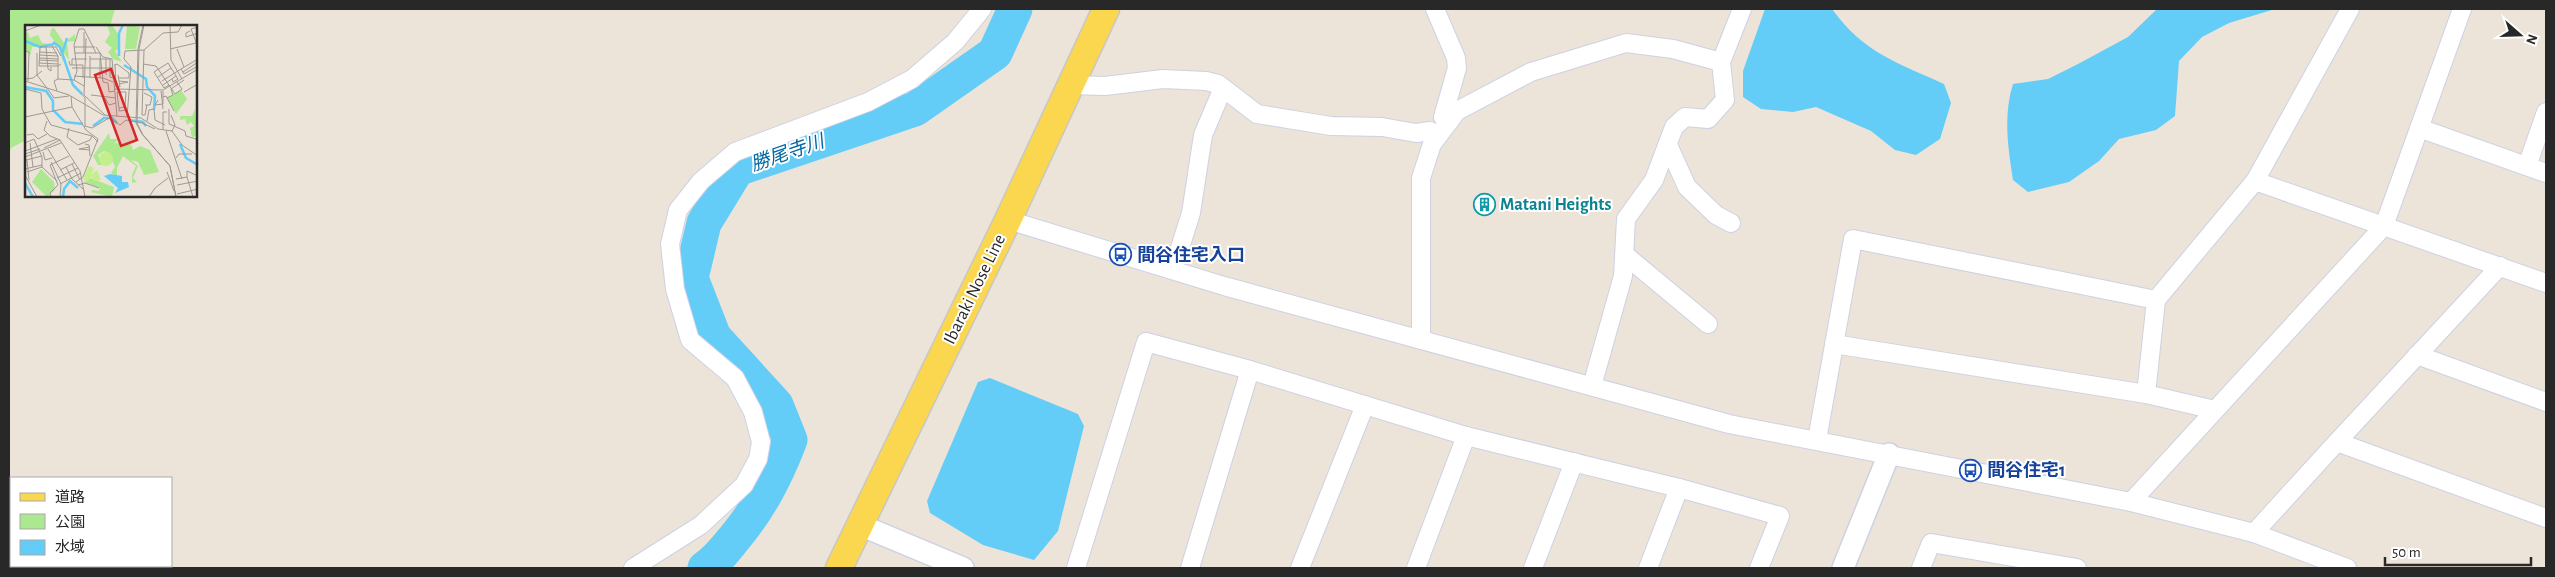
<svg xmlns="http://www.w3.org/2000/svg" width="2555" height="577" viewBox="0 0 2555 577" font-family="'Alegreya Sans','Noto Sans JP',sans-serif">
<rect width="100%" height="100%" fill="#ece4d9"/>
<path fill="#ace890" d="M9,9H115L110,26H26V140L11,148L9,155Z"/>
<g fill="#63ccf7">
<path d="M1765,9H1832C1864,53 1896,62 1944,84L1951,103L1940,139L1916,155L1895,150L1871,131L1816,107L1793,112L1761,109L1743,97V71Z"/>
<path d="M2157,9H2275L2229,23L2202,37L2179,61L2175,116L2156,130L2119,139L2099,161L2069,182L2028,192L2013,180C2008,147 2003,116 2013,84L2048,79L2078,64L2128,37Z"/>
<path d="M990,378L1078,414L1084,426L1058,531L1034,560L983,545L930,513L927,501L978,382Z"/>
</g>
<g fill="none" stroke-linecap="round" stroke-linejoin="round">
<path stroke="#63ccf7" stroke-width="35" d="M705,568C716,561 724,551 732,541C759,509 775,479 790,440L776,405L714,337L691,278L704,223L737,169L915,109L995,53L1015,9"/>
<defs>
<g id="minor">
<path d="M1435,9L1456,58L1457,68L1443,117L1449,122"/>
<path d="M1070,85L1105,86L1163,79L1206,81L1218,84L1257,114L1331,126L1382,127L1416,133L1430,131L1438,136"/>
<path d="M2419,128L2546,173"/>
<path d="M1668,145L1687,187L1716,215L1731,223"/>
<path d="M2527,166L2546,112"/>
<path d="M2255,181L2350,9"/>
<path d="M1008,220L1224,286L1729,424L2131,502L2254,533L2347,568"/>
<path d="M1625,255L1708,324"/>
<path d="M1173,270L1191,213L1203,135L1223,88"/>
<path d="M2156,300L2146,394L2215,410"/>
<path d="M1421,340V178L1432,144L1457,111L1531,72L1626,43L1673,49L1721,62"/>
<path d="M1834,344L2146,394"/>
<path d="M2417,355L2546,402"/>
<path d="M1592,386L1623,276L1626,219L1654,180L1674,127L1685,117L1708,119L1725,100L1721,62L1742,9"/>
<path d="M1817,440L1853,239L2156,300L2255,181L2546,283"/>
<path d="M2337,442L2500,266"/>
<path d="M2131,502L2384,226L2462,9"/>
<path d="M2254,533L2337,442L2546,518"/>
<path d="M633,568L701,525L744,485L758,459L761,442L753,412L735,378L690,340L675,289L670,244L678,210L701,181L735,152L868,102L912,79L955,42L982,9"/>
<path d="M1076,568L1146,342L1250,370L1466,436L1679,488L1780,516L1759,568"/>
<path d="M1190,568L1250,370"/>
<path d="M1300,568L1365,405"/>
<path d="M1416,568L1466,436"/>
<path d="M1533,568L1574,462"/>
<path d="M1648,568L1679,488"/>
<path d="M1921,568L1931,543L2077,568"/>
</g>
<g id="tertiary">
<path d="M860,525L963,568"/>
<path d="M1843,568L1889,454"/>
</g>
<path id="primary" d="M839,568L1008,220L1106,9"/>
</defs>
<use href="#minor" stroke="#ced1e3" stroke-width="20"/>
<use href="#tertiary" stroke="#ced1e3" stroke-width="24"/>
<use href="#primary" stroke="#c7c7c7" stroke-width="29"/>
<use href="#minor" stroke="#fff" stroke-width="18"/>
<use href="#tertiary" stroke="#fff" stroke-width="21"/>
<use href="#primary" stroke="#fbd74f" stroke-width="26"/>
</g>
<defs>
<symbol id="building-ring" viewBox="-11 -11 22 22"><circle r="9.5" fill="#fff" stroke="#0f9aa8" stroke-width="1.5"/><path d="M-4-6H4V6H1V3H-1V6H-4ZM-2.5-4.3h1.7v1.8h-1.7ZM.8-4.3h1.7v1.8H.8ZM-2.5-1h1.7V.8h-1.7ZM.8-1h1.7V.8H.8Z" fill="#0f9aa8"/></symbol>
<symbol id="bus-ring" viewBox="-11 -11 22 22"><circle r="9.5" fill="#fff" stroke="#1a4fb4" stroke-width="1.5"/><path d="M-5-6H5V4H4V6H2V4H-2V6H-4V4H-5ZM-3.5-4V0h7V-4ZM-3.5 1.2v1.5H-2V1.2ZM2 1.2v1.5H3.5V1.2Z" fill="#1a4fb4"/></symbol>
</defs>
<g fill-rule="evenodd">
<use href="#building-ring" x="1472" y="192" width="25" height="25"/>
<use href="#bus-ring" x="1108" y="242" width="25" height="25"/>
<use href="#bus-ring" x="1958" y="458" width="25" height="25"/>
</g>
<g text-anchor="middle" stroke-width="4" stroke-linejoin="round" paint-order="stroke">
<g font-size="18" font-weight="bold" fill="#0d838f" stroke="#fff" text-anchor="start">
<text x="1500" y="210">Matani Heights</text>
</g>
<g font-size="18" font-weight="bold" fill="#164399" stroke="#fff" text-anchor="start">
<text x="1137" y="261">間谷住宅入口</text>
<text x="1987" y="476">間谷住宅1</text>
</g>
<g font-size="18" fill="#282828" stroke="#fff">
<text transform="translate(974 289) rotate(-64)" y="6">Ibaraki Nose Line</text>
</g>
<g font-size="19" font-style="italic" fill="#0367a2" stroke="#fff">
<text transform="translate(787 152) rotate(-19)" y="7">勝尾寺川</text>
</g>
</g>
<g transform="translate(25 25)">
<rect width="172" height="172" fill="#ece4d9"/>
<path d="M82,0H87L93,9V24L90,26L97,37L88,34L83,27L87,23L80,17L85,9ZM102,0L115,2L111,24H100ZM29,3L39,18L50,9V16L42,17L44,35L39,28L38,37L34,23L29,20L27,21H13V22H7L5,31L0,22V8L3,7L5,13L13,10L17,18L32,20L25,10L26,4ZM156,65L162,74L151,89L142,73ZM170,84L172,111L167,112L165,103L169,101L166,97L171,93L162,100L160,94L155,95V91H167ZM84,108L85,114H93L90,118L106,119L108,125L115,121L125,125L134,147L119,150L113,137L106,135L113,141L108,153L112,157L107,158V150L111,141L98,131L92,143V152L86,148L90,142L84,128L79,126L73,130L77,140H73L68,131ZM16,144L29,157L30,165L22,172L7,157ZM65,153L89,162L87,172L66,167L65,170L67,165L74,166L75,163L59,157Z" fill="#ace890"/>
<path d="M74 134a7 7 0 1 1 14 0a7 7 0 1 1-14 0ZM64,141L69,143L66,150L72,145L76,155L69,156L66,151L63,157L58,154Z" fill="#c2f08b"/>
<path d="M85,149L97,151V157H103L104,162L90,168L93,163L79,151Z" fill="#63ccf7"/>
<path fill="none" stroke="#63ccf7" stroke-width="2.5" d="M0,16L15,22L29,19M28,17L35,22L48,60L57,69M37,29L42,13M94,31V8L98,0M99,40L121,54L122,62L130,71L129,85M0,62L21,66L28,76V85L40,97L58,99M103,95L118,97L121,101M68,101L79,93H87L92,98M155,119L161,133L173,140M0,158L8,172M38,172L39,164L45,156L53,163"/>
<path fill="none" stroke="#9e9992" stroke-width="1" d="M118,0L113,24L111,98L117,109L145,141L151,172M119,0L114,24L112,98L118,110L145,141L151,172M145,0L146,35L157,54M173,2L166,4L173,22M0,6L16,0M165,6L161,8V12L173,8M59,7V28M61,13L59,70L80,90M27,21L33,31V54L29,56L32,66M21,22L23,44L26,46V42M49,22H70M71,22L78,32L87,34L92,91M145,24L171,18M152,24L159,42M0,26L4,27L3,56M14,27L32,28M12,28V50M50,28H75L78,57L83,58L84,67L90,66M14,30L33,31M36,31L31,22H15L14,41H33L36,39M65,31V53M14,33L33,34M65,34H75V53M75,34H85V52L88,53M81,34V50M173,34L156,44L159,49L173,41M14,35L33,36M44,36L45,40H58V53M14,38L33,39M118,39L131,41L150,69L157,64L152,57M47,40V34H62M89,40L92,39L104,48V53H93M90,40L91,62H95L93,50M47,43H88M158,47L173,37M12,50L27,70M49,51L78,53L88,57M133,52L146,43M0,54L8,53L17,46M33,54L49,55L59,61M49,55L52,46L49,20L54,4H59L71,28M0,56L44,70L78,90L116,93L133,104L147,106L157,120L173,131M94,56L103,57L94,59M137,56L156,44M138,60L151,51M144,60L139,63L129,47L143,38L153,54L148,57L147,54M0,64L16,68L17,84L26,100L67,111L73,117M89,64L138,65L173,44M136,66L138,84M159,67L173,59M56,68L60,73V102M119,68L127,72L125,80H120M27,70L29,73L44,71M66,70L91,73M46,71L47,82L53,92L61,105L73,114L58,152L51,157M138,72L141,71L149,86M80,73L84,80L91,78M142,73L148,70L146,64L159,55M133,75L130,80L138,79V66M122,80L120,90H117L119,25L138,8L153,7L157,0M94,83L100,82L101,67H92L93,76L94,83V86L102,85M144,84V99L149,101M146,90L150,100L147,106M0,92L47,82M102,92L106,42L99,34L100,26L119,25M22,96L19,105L25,111L35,115L55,146L60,172M122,96L124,85L129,84L130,95L140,100M60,101L67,103L84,93L95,100L101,95L117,98L130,104M149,101L160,106L161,111L171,114L173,119M44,103L42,112L53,120L65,115L67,111M138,105V87H142M141,106L157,154M2,110L8,109L13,114L22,109M0,118L9,114L17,132V142L32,156M5,118L8,142M60,119L64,120L65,131M65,122L54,124L65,125M19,123L35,115M23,124L42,155M0,126L32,114M18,127L20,135L27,133M0,129L15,124M0,132L36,118M151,133L154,129H167M1,135L17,131M2,135L4,155M26,137L36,159L35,172M47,139L55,155M41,142L47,154L58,164M0,144L17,140M35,145L49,138M2,147L17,142M142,147L149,166M0,150L12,172M162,152V146L173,151M32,153L53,143M151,154L162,152L168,172M35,159L56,148M53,160L60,158L74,163M152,160L173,156M152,169L173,164M26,172L25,168L33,160L25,140L44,131M124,172L130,163L143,153"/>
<path fill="#d62828" fill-opacity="0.15" stroke="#d62828" stroke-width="2.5" d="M86,44L112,115L96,121L70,50Z"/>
<rect width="172" height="172" fill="none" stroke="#282828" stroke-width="2.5"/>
</g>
<rect width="2555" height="577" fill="none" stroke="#282828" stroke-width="20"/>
<rect x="10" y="477" width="162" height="90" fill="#ffffff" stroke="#a9a9a9"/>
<rect x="20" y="493" width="25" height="8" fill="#fbd74f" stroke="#a9a9a9"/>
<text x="55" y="502" font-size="15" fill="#282828">道路</text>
<rect x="20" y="514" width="25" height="15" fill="#ace890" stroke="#a9a9a9"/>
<text x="55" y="527" font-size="15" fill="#282828">公園</text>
<rect x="20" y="540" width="25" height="15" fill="#63ccf7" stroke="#a9a9a9"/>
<text x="55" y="552" font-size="15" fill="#282828">水域</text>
<g transform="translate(2520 35) rotate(110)" stroke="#ffffff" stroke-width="4" paint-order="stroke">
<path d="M0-4L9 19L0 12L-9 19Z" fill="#282828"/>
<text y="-8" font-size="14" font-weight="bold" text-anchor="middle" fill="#282828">N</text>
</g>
<path d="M2385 557v8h146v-8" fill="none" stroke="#282828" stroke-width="2.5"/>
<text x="2392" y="557" font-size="15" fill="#282828" stroke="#ffffff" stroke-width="4" paint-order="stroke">50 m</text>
</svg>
